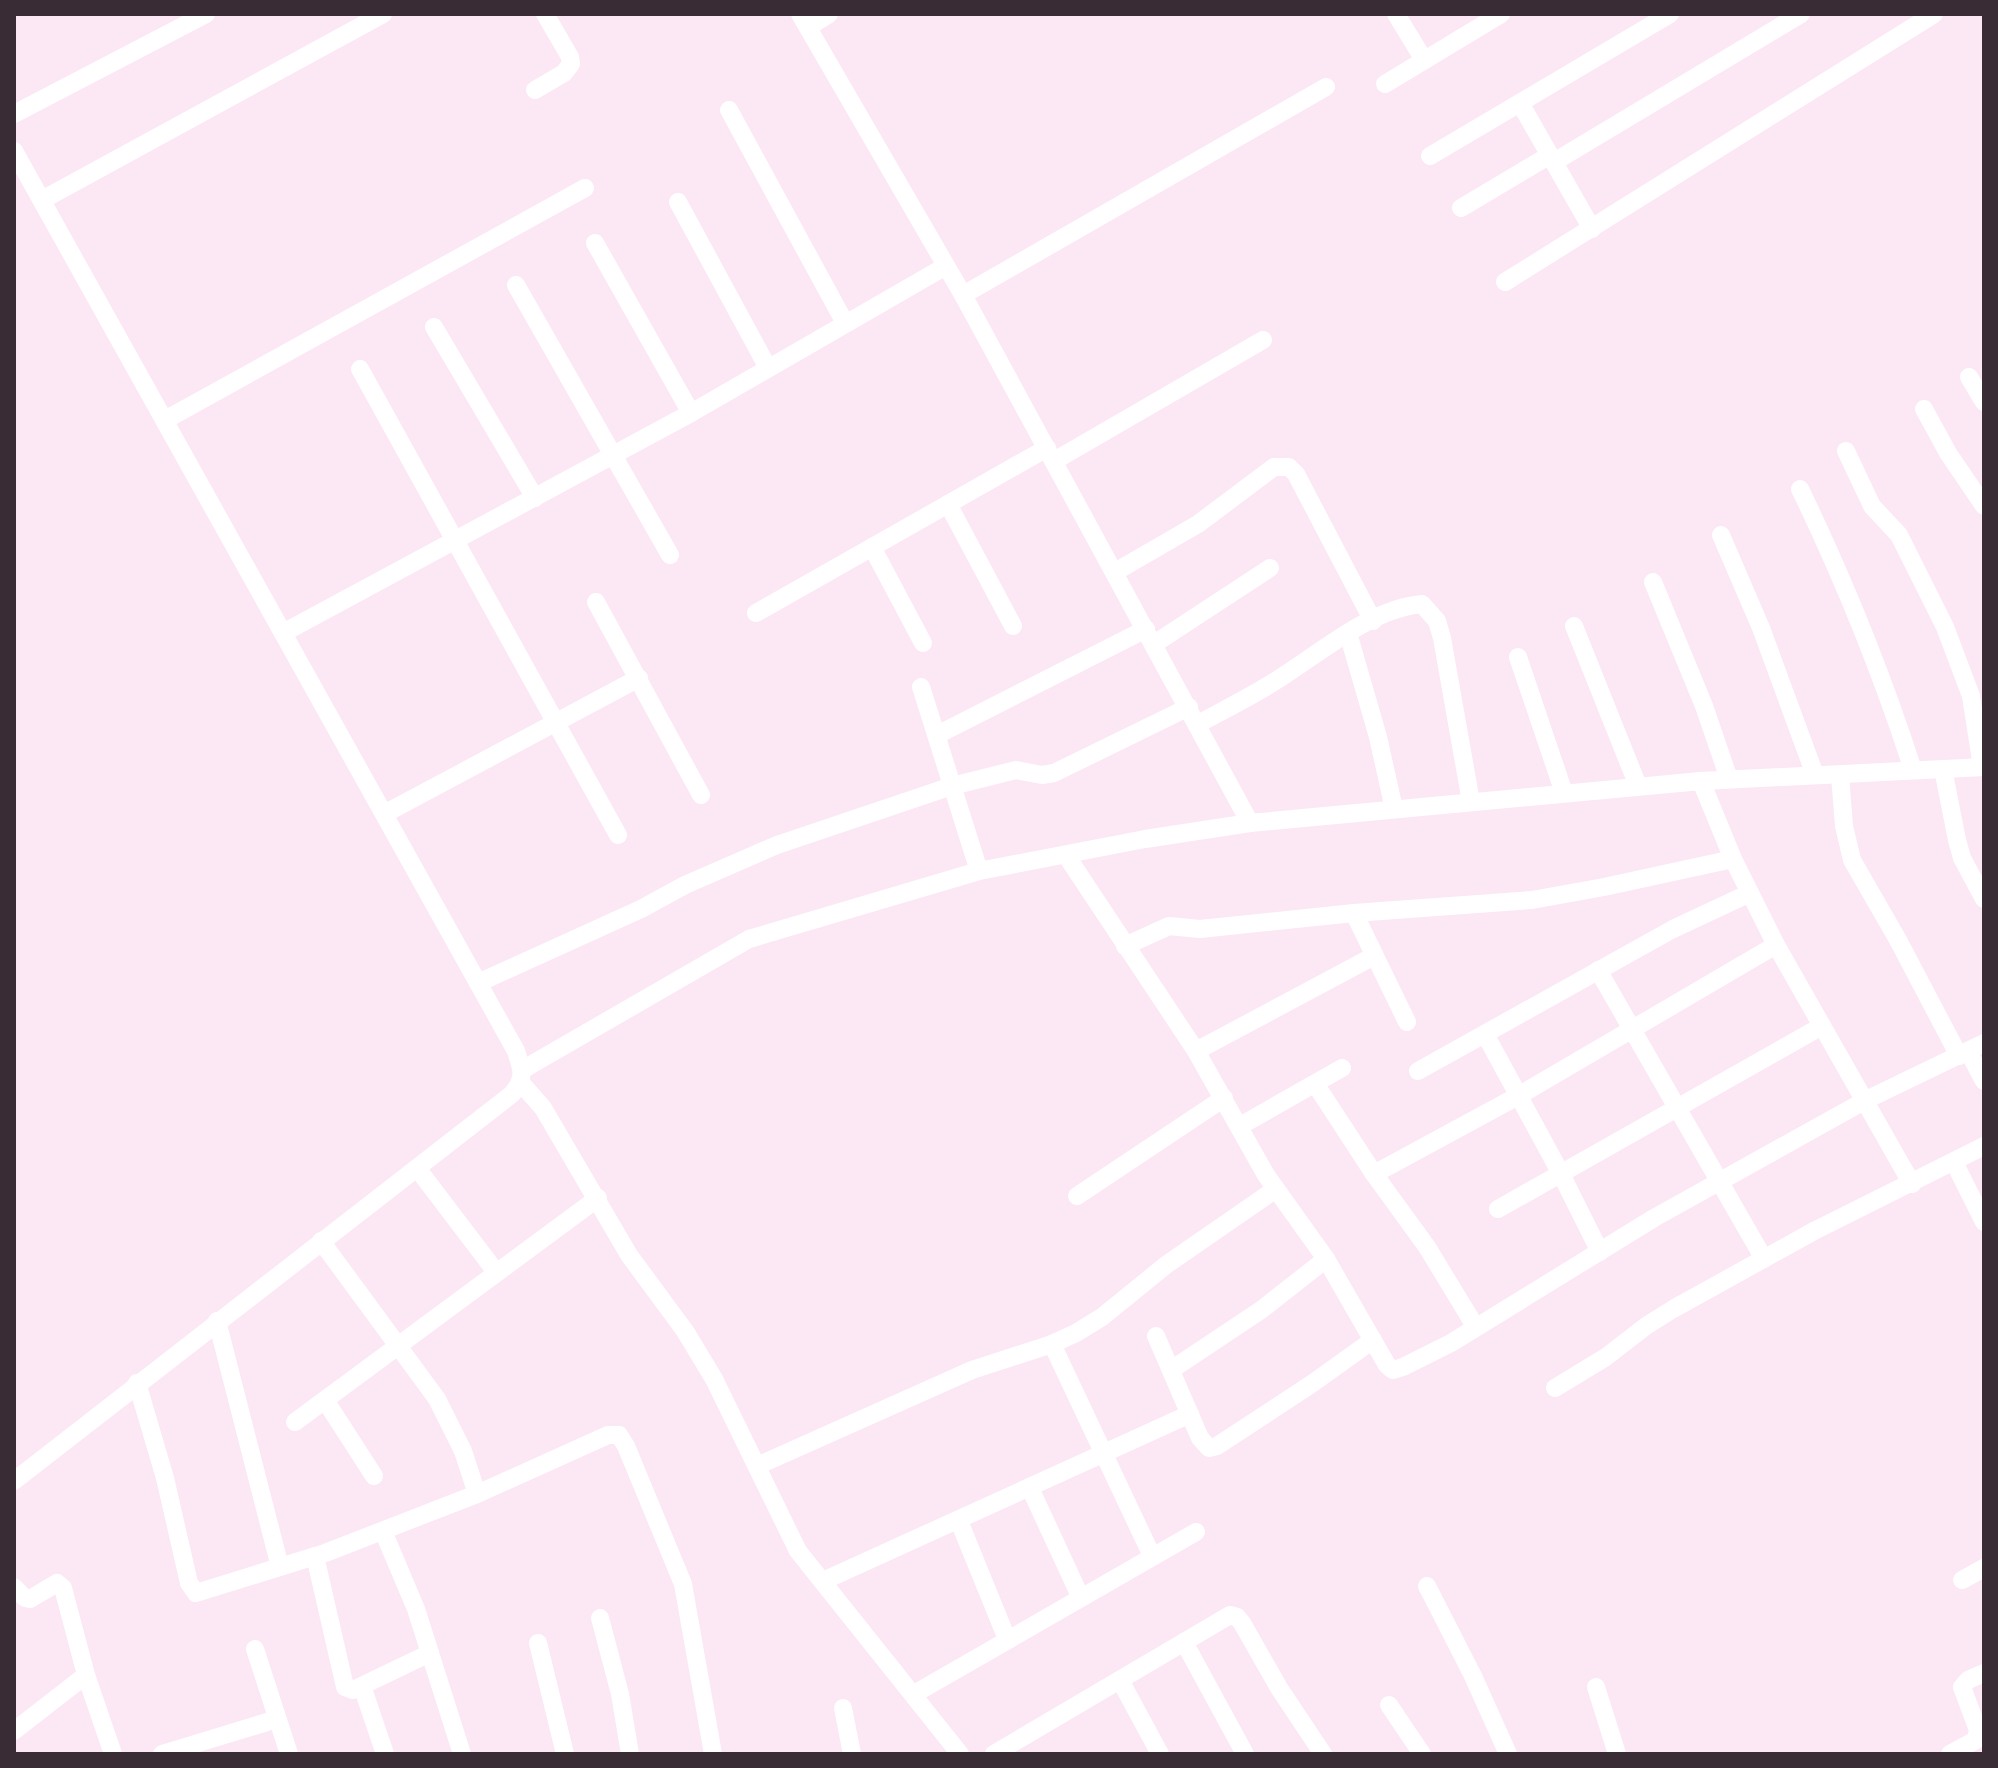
<svg xmlns="http://www.w3.org/2000/svg" width="1998" height="1768" viewBox="0 0 1998 1768" font-family="'IBM Plex Serif',serif">
<rect width="100%" height="100%" fill="#fce7f4"/>
<g fill="none" stroke-linecap="round" stroke-linejoin="round">
<g stroke="#fff" stroke-width="18">
<path d="M800,14L963,295L1250,823"/>
<path d="M1396,14L1424,60"/>
<path d="M808,27L829,14"/>
<path d="M1385,84L1501,14"/>
<path d="M535,90L564,73L571,64L570,57L545,14"/>
<path d="M1520,103L1592,229"/>
<path d="M729,110L845,323"/>
<path d="M14,114L206,14"/>
<path d="M14,151L516,1051C522,1070 526,1077 512,1094L14,1481"/>
<path d="M1430,156L1670,14"/>
<path d="M1554,162L1801,14"/>
<path d="M42,200L383,14"/>
<path d="M678,202L768,368"/>
<path d="M1461,208L1550,155"/>
<path d="M595,243L691,413"/>
<path d="M1505,282L1934,14"/>
<path d="M516,285L670,555"/>
<path d="M963,295L1326,87"/>
<path d="M434,327L535,498"/>
<path d="M360,369L618,835"/>
<path d="M1969,377L1984,402"/>
<path d="M1924,409L1948,453L1984,506"/>
<path d="M165,420L585,188"/>
<path d="M1846,451L1872,506L1899,535L1945,627L1971,696L1982,767"/>
<path d="M1054,461L1263,340"/>
<path d="M1800,489C1844,580 1882,674 1913,770"/>
<path d="M948,504L1013,626"/>
<path d="M1721,535L1761,628L1815,775"/>
<path d="M872,547L923,643"/>
<path d="M1115,572L1198,524L1274,467H1289L1296,474L1373,621"/>
<path d="M1653,582L1704,706L1729,779"/>
<path d="M596,602L701,795"/>
<path d="M756,613L1047,448"/>
<path d="M1574,626L1638,786"/>
<path d="M283,633L691,413L946,266"/>
<path d="M1348,633L1378,737L1394,809"/>
<path d="M1154,644L1270,568"/>
<path d="M1518,657L1564,793"/>
<path d="M921,687L979,871"/>
<path d="M1198,724C1222,711 1246,699 1269,685C1315,658 1367,609 1422,604L1437,621L1442,638L1471,802"/>
<path d="M937,735L1146,629"/>
<path d="M1943,769L1957,840L1962,858L1984,899"/>
<path d="M1840,775L1844,826L1852,860L1898,940L1959,1056"/>
<path d="M1701,781L1733,859L1776,945L1912,1184"/>
<path d="M384,814L639,678"/>
<path d="M1066,855L1196,1051L1266,1175L1326,1259L1387,1365L1393,1370L1403,1367L1451,1343L1654,1218L1866,1100L1984,1043"/>
<path d="M1354,913L1407,1022"/>
<path d="M1125,946L1169,926L1200,929L1354,913L1532,900L1604,887L1733,859"/>
<path d="M1598,970L1764,1259"/>
<path d="M478,983L641,909L685,885L777,845L952,786L1016,770L1042,775L1054,773L1189,707"/>
<path d="M1485,1034L1560,1172L1600,1252"/>
<path d="M1196,1051L1374,956"/>
<path d="M1968,1051L1984,1081"/>
<path d="M522,1070L749,939L979,871L1145,839L1250,823L1701,781L1984,767"/>
<path d="M1418,1071L1673,929L1750,893"/>
<path d="M521,1083L543,1108L629,1255L685,1331L714,1379L798,1551L960,1754"/>
<path d="M1316,1085L1374,1174L1427,1247L1475,1326"/>
<path d="M1240,1126L1342,1068"/>
<path d="M1954,1162L1984,1222"/>
<path d="M417,1168L496,1272"/>
<path d="M1374,1174L1518,1096L1776,945"/>
<path d="M1077,1196L1224,1098"/>
<path d="M1498,1209L1822,1026"/>
<path d="M321,1241L437,1399L463,1451L477,1494"/>
<path d="M217,1321L280,1567"/>
<path d="M1156,1336L1200,1438L1209,1448L1217,1446L1313,1383L1373,1340"/>
<path d="M1052,1344L1152,1556"/>
<path d="M1171,1370L1261,1310L1326,1259"/>
<path d="M137,1383L165,1478L189,1583L196,1593L325,1553L477,1494L608,1435H619L626,1446L683,1584L713,1754"/>
<path d="M1555,1388L1606,1357L1646,1326L1673,1309L1814,1231L1984,1146"/>
<path d="M325,1400L374,1476"/>
<path d="M295,1422L598,1198"/>
<path d="M757,1466L972,1370L1052,1344L1076,1333L1102,1317L1166,1265L1276,1189"/>
<path d="M1030,1488L1080,1596"/>
<path d="M959,1521L1007,1639"/>
<path d="M383,1531L416,1609L462,1754"/>
<path d="M315,1556L345,1687L353,1690L430,1653"/>
<path d="M1962,1580L1984,1568"/>
<path d="M823,1581L1190,1414"/>
<path d="M1427,1586L1473,1676L1508,1754"/>
<path d="M14,1587L25,1598L30,1599L57,1583L63,1588L86,1675L113,1754"/>
<path d="M600,1618L620,1694L630,1754"/>
<path d="M1184,1642L1245,1754"/>
<path d="M538,1643L565,1754"/>
<path d="M255,1649L289,1754"/>
<path d="M1120,1680L1160,1754"/>
<path d="M362,1686L385,1754"/>
<path d="M1596,1687L1617,1754"/>
<path d="M914,1694L1196,1532"/>
<path d="M1389,1705L1422,1754"/>
<path d="M843,1708L852,1754"/>
<path d="M14,1731L86,1675"/>
<path d="M162,1754L277,1719"/>
<path d="M994,1754L1230,1615L1237,1617L1242,1623L1279,1688L1323,1754"/>
<path d="M1950,1754L1976,1740L1978,1730L1962,1687L1968,1680L1984,1673"/>
</g>
</g>
<rect width="1998" height="1768" fill="none" stroke="#392c35" stroke-width="32"/>
</svg>
